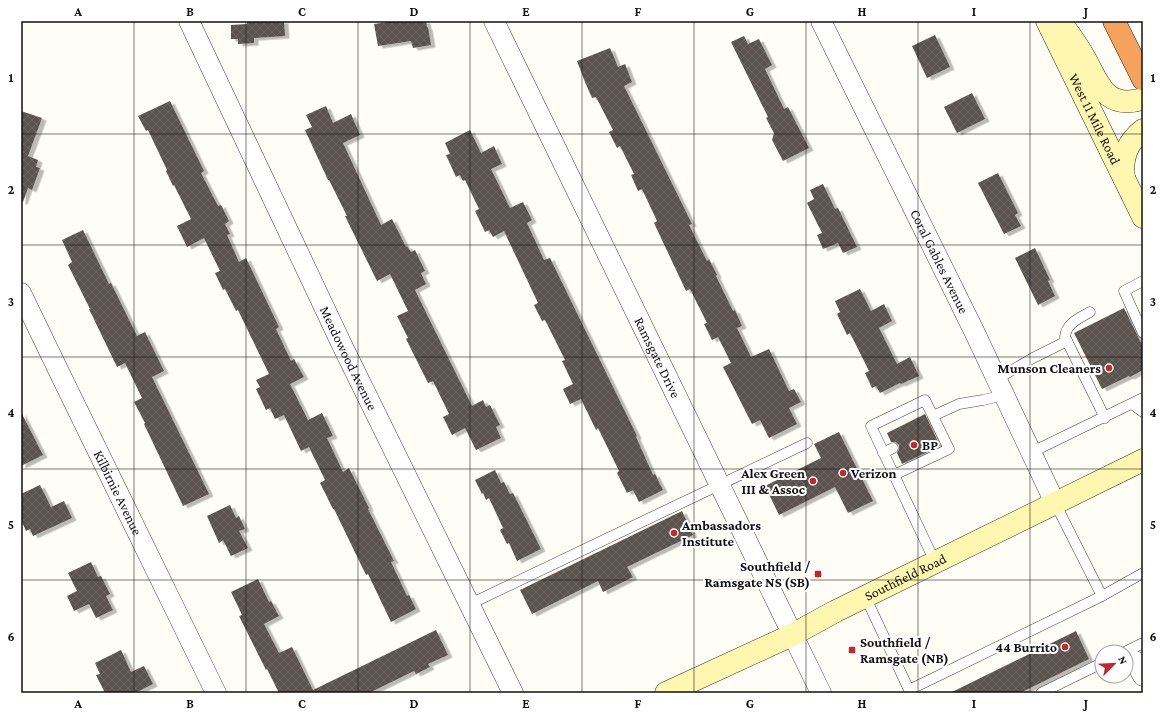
<svg xmlns="http://www.w3.org/2000/svg" width="1164" height="714" viewBox="0 0 1164 714" font-family="'Crimson Pro',serif">
<defs>
<pattern id="building-cross-hatch" width="8" height="8" patternUnits="userSpaceOnUse"><rect width="8" height="8" fill="#5a524d"/><path d="M0 0l8 8M0 8l8-8" fill="none" stroke="#6d6662"/></pattern>
<filter id="shadow"><feDropShadow dx="4.5" dy="2.5" stdDeviation="0" flood-color="#0004"/></filter>
</defs>
<rect width="100%" height="100%" fill="#fffdf5"/>
<g fill="url(#building-cross-hatch)" filter="url(#shadow)">
<path d="M247,21H284L285,36L254,38V43L238,44V39H231V25L247,24Z"/>
<path d="M396,21H426L427,27H428L431,45L413,48L411,41L378,46L374,24Z"/>
<path d="M935,35L950,67L927,78L912,46Z"/>
<path d="M744,36L748,44L759,39L772,65L765,69L784,109L788,107L809,148L783,161L772,140L774,133L766,118L768,117L731,42Z"/>
<path d="M610,48L618,67L625,64L632,82L624,86L692,224L689,225L707,261L709,259L717,275L716,276L733,311L735,310L742,326L737,328L751,357L769,349L789,391L794,389L801,402L789,408L797,424L769,438L760,420L752,424L723,367L731,363L718,337L712,340L704,324L707,323L690,289L686,291L654,223L657,221L642,189L638,191L631,175L634,174L620,146L617,148L609,132L613,130L596,97L592,98L585,82L577,61Z"/>
<path d="M972,93L985,119L957,133L944,107Z"/>
<path d="M170,101L204,171L201,173L218,206L221,205L229,221L225,224L230,234L227,235L239,262L246,258L279,327L276,329L291,361L294,359L304,377L290,384L308,420L322,413L333,436L327,438L343,472L349,468L369,508L368,509L394,561L391,562L407,596L409,595L416,609L391,622L368,574L366,575L334,509H333L320,483L325,480L309,447L301,451L284,415L275,419L270,408L266,410L256,389L260,387L256,380L269,374L238,310L236,311L225,289L223,290L215,273L220,271L204,238L187,247L177,226L191,219L174,185L173,186L166,171L167,170L148,130L146,131L138,116Z"/>
<path d="M326,106L333,123L351,114L360,135L343,143L381,225L392,219L406,247L407,246L411,252L415,250L425,271L421,273L426,284L415,290L440,341L472,406L483,400L486,407L490,405L500,425L496,427L501,438L476,450L465,428L452,435L443,417L449,414L433,381L428,383L406,339L408,338L397,316L408,311L390,274L377,281L345,216H347L329,180H328L305,130L312,127L306,115Z"/>
<path d="M21,111L42,118L28,156L38,160L36,167L40,168L32,190L28,188L23,202H21Z"/>
<path d="M470,130L481,153L494,146L502,164L491,169L510,208L523,202L532,220L527,223L544,260L550,258L637,436L636,437L653,475L655,474L663,490L639,502L633,490L627,493L617,473L619,471L598,428L596,430L581,399L570,404L563,389L573,384L562,361L565,360L545,320L542,321L534,305L538,303L504,231L493,237L489,230L485,232L475,211L479,209L465,180L463,181L460,175L456,177L446,155L450,154L445,143Z"/>
<path d="M998,173L1018,213L1015,215L1021,226L1004,234L978,183Z"/>
<path d="M823,184L835,209L838,208L857,247L843,253L838,243L823,249L817,235L822,233L807,203L814,199L810,190Z"/>
<path d="M83,230L109,284L111,283L137,336L145,332L164,371L152,377L209,494L183,506L144,424L145,423L134,402L142,398L125,363L117,367L89,309H90L68,265L72,262L62,240Z"/>
<path d="M1035,248L1050,280L1048,281L1055,296L1038,305L1015,258Z"/>
<path d="M860,289L871,311L884,304L892,321L879,328L897,364L910,357L919,376L901,384L900,383L880,393L876,386L872,388L865,373L869,371L850,333L847,335L837,314L840,312L835,301Z"/>
<path d="M1124,308L1143,347V370L1130,377L1129,376L1102,389L1074,333Z"/>
<path d="M21,412L43,455L21,466Z"/>
<path d="M925,414L940,446L902,464L897,453L899,449V445L896,442H891L887,433Z"/>
<path d="M839,432L873,501L848,513L835,487L779,515L765,486L821,458L814,444Z"/>
<path d="M495,470L501,483L504,482L510,494L513,493L541,549L517,561L509,543L507,544L500,530L503,528L489,498L486,500L483,493L482,494L475,480Z"/>
<path d="M40,485L51,507L64,501L72,518L33,536L30,529L26,531L21,520V494Z"/>
<path d="M230,505L236,518L239,516L245,529L239,531L248,548L231,556L223,540L219,543L207,516Z"/>
<path d="M682,511L693,535L627,567L633,577L603,592L598,581L532,614L520,590Z"/>
<path d="M91,562L98,577L101,576L110,594L106,596L113,610L96,618L89,604L74,611L67,596L77,591L68,573Z"/>
<path d="M258,579L269,602L271,601L279,616L264,624L279,653L292,647L313,690L436,630L448,655L428,664L430,667L416,674L414,671L369,693H279L267,669L266,670L239,616L242,615L231,592Z"/>
<path d="M1076,631L1089,659L1020,693H950Z"/>
<path d="M121,650L131,672L144,666L153,684L135,693H105L96,675L100,674L95,663Z"/>
</g>
<g fill="none" stroke-linecap="round" stroke-linejoin="round">
<defs>
<g id="service">
<path d="M1143,281L1124,291L1143,333"/>
<path d="M1090,312C1080,318 1066,323 1065,337L1105,418"/>
<path d="M997,379L1033,358L1067,341"/>
<path d="M1132,404L1143,412"/>
<path d="M933,416L959,404L983,400L1005,395"/>
<path d="M1032,452L1143,398"/>
<path d="M883,453L893,448"/>
<path d="M894,475L949,449L925,400L871,426L935,562"/>
<path d="M1055,503L1102,596"/>
<path d="M865,596L909,690L1102,596L1143,573"/>
<path d="M470,604L807,443"/>
<path d="M1125,652L1143,643"/>
<path d="M1041,693L1102,663"/>
</g>
<g id="minor">
<path id="s1" d="M189,21L342,345L513,693"/>
<path id="s2" d="M494,21L821,693"/>
<path id="s3" d="M821,21L974,331L1055,503"/>
<path id="s4" d="M21,293L64,382L216,693"/>
<path d="M1135,661L1143,676"/>
</g>
<g id="secondary">
<path id="s5" d="M1047,21L1143,217"/>
<path d="M1060,21C1068,32 1076,43 1083,55C1099,82 1103,110 1143,99"/>
<path d="M1124,178C1121,159 1127,142 1143,130"/>
<path id="s6" d="M666,693L792,635L836,611L1143,460"/>
</g>
<path id="motorway" d="M1114,21L1143,79"/>
</defs>
<use href="#service" stroke="#444" stroke-width="11"/>
<use href="#minor" stroke="#444" stroke-width="21"/>
<use href="#secondary" stroke="#333" stroke-width="23"/>
<use href="#motorway" stroke="#222" stroke-width="23"/>
<use href="#service" stroke="#fff" stroke-width="10"/>
<use href="#minor" stroke="#fff" stroke-width="20"/>
<use href="#secondary" stroke="#fff6b0" stroke-width="22"/>
<use href="#motorway" stroke="#f5a25d" stroke-width="22"/>
</g>
<path fill="none" stroke="#111" stroke-width="1" stroke-opacity="0.55" d="M134,21V693M246,21V693M358,21V693M470,21V693M582,21V693M694,21V693M806,21V693M918,21V693M1030,21V693M21,134H1143M21,245H1143M21,357H1143M21,469H1143M21,580H1143"/>
<g fill="#c4262e" stroke="#fff" stroke-width="1.5">
<circle cx="1109" cy="368" r="4"/>
<circle cx="914" cy="445" r="4"/>
<circle cx="843" cy="473" r="4"/>
<circle cx="813" cy="481" r="4"/>
<circle cx="674" cy="533" r="4"/>
<rect x="814" y="570" width="8" height="8" rx="2"/>
<circle cx="1065" cy="647" r="4"/>
<rect x="848" y="646" width="8" height="8" rx="2"/>
</g>
<g text-anchor="middle" stroke-width="4" stroke-linejoin="round" paint-order="stroke">
<g font-size="14" fill="#111" stroke="#fff">
<text dy="5" stroke="none"><textPath href="#s5" startOffset="109">West 11 Mile Road</textPath></text>
<text dy="5" stroke="none"><textPath href="#s3" startOffset="268">Coral Gables Avenue</textPath></text>
<text dy="5" stroke="none"><textPath href="#s2" startOffset="374">Ramsgate Drive</textPath></text>
<text dy="5" stroke="none"><textPath href="#s1" startOffset="373">Meadowood Avenue</textPath></text>
<text dy="5" stroke="none"><textPath href="#s4" startOffset="222">Kilbirnie Avenue</textPath></text>
<text dy="5" stroke="none"><textPath href="#s6" startOffset="266">Southfield Road</textPath></text>
</g>
<g font-size="14" font-weight="bold" fill="#111" stroke="#fff" text-anchor="end">
<text x="1101" y="373">Munson Cleaners</text>
<text x="922" y="450" text-anchor="start">BP</text>
<text x="805" y="478">Alex Green<tspan x="805" dy="16">III &amp; Assoc</tspan></text>
<text x="851" y="478" text-anchor="start">Verizon</text>
<text x="682" y="530" text-anchor="start">Ambassadors<tspan x="682" dy="16">Institute</tspan></text>
<text x="810" y="571">Southfield /<tspan x="810" dy="16">Ramsgate NS (SB)</tspan></text>
<text x="860" y="647" text-anchor="start">Southfield /<tspan x="860" dy="16">Ramsgate (NB)</tspan></text>
<text x="1057" y="652">44 Burrito</text>
</g>
</g>
<rect width="1164" height="714" fill="none" stroke="#ffffff" stroke-width="44"/>
<g transform="translate(1114 664) rotate(66)"><circle r="19" fill="#ffffff" stroke="#a0a0a0"/>
<path d="M0-3L7 15L0 10L-7 15Z" fill="#c4262e"/>
<text y="-6" font-size="11" font-weight="bold" text-anchor="middle" fill="#111111">N</text>
</g>
<rect x="22" y="22" width="1120" height="670" fill="none" stroke="#111" stroke-width="1.5"/>
<g font-size="13" text-anchor="middle" font-weight="bold" fill="#111">
<text x="78" y="16">A</text>
<text x="190" y="16">B</text>
<text x="302" y="16">C</text>
<text x="414" y="16">D</text>
<text x="526" y="16">E</text>
<text x="638" y="16">F</text>
<text x="750" y="16">G</text>
<text x="862" y="16">H</text>
<text x="974" y="16">I</text>
<text x="1086" y="16">J</text>
<text x="11" y="82">1</text>
<text x="1153" y="82">1</text>
<text x="11" y="194">2</text>
<text x="1153" y="194">2</text>
<text x="11" y="306">3</text>
<text x="1153" y="306">3</text>
<text x="11" y="417">4</text>
<text x="1153" y="417">4</text>
<text x="11" y="529">5</text>
<text x="1153" y="529">5</text>
<text x="11" y="641">6</text>
<text x="1153" y="641">6</text>
<text x="78" y="708">A</text>
<text x="190" y="708">B</text>
<text x="302" y="708">C</text>
<text x="414" y="708">D</text>
<text x="526" y="708">E</text>
<text x="638" y="708">F</text>
<text x="750" y="708">G</text>
<text x="862" y="708">H</text>
<text x="974" y="708">I</text>
<text x="1086" y="708">J</text>
</g>
</svg>
